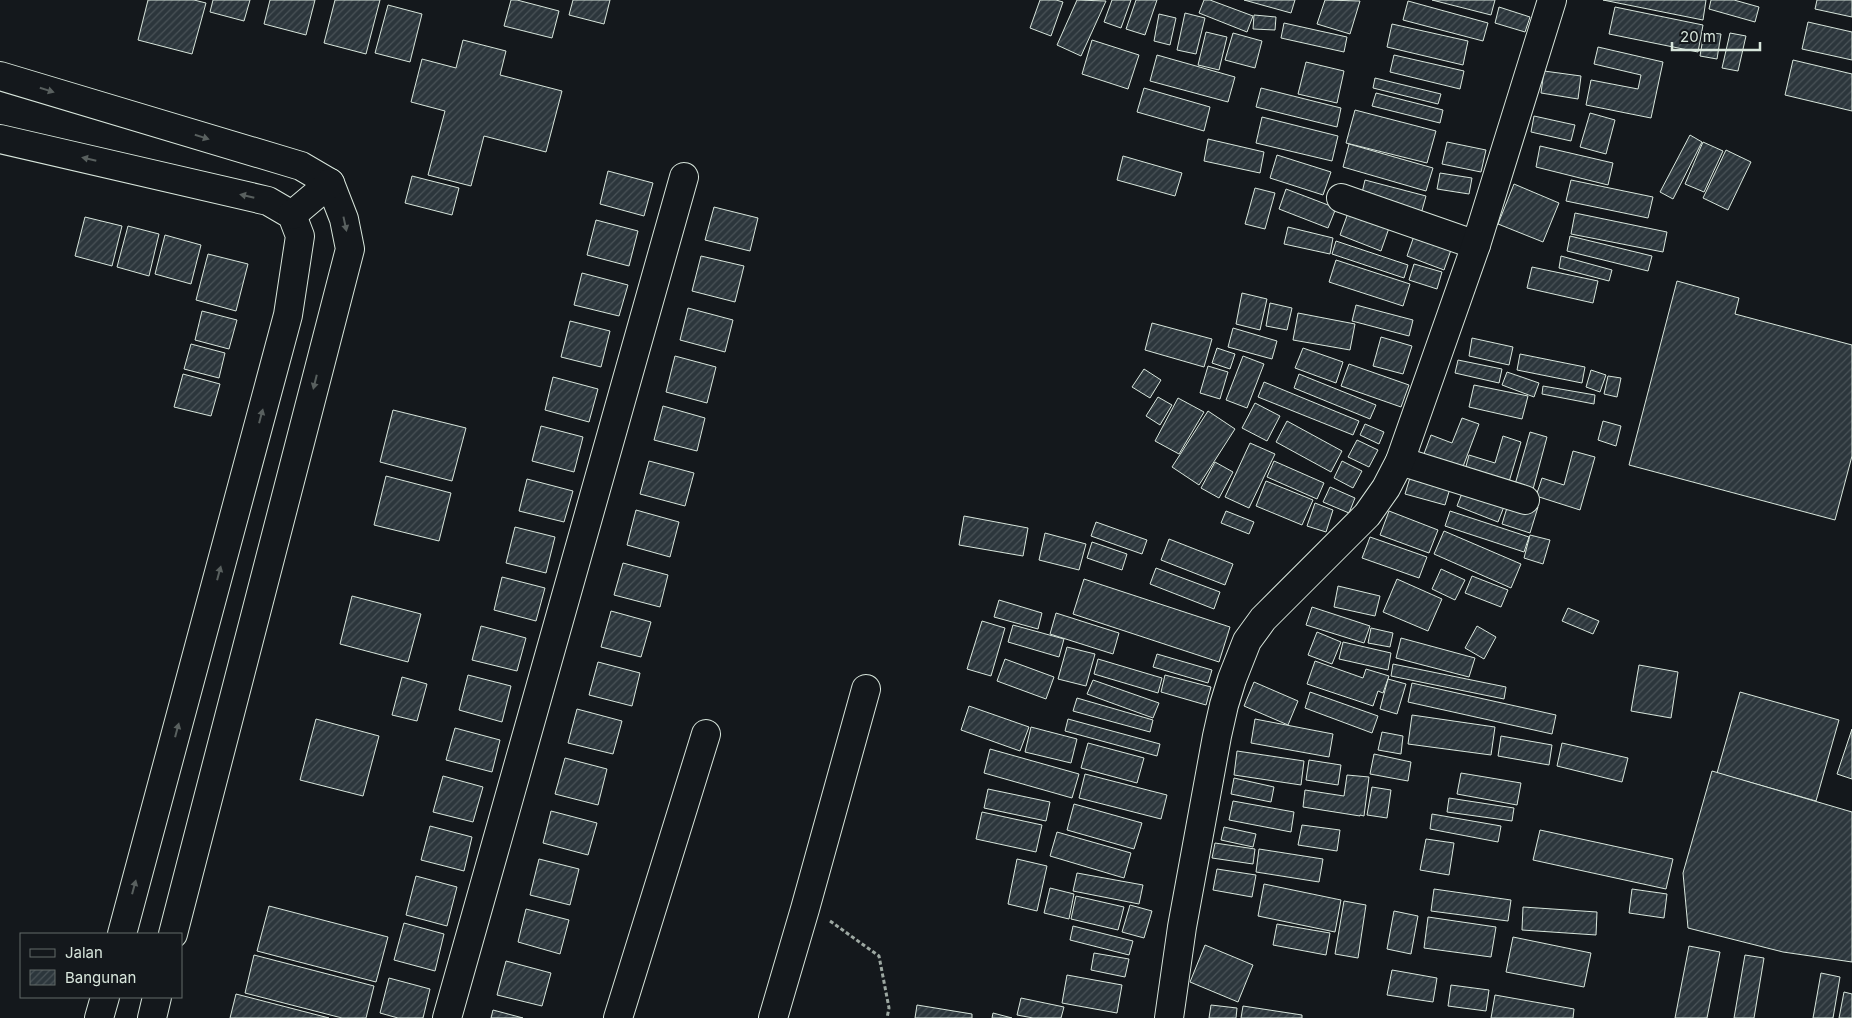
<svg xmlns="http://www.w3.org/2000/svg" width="1852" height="1018" viewBox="0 0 1852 1018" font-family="Inter,sans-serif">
<defs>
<pattern id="building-hatch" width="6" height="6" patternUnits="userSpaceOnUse" patternTransform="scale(1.25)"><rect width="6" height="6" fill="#2c363c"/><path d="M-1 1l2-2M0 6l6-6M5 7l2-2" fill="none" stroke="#4a5358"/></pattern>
</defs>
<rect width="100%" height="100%" fill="#14181c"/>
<g fill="url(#building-hatch)" stroke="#d8e6dc">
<path d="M148,0H194L206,3L192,54L138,40Z"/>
<path d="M213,0H250L244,21L210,12Z"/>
<path d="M270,0H315L306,35L264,24Z"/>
<path d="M335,0H380L366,54L324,43Z"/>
<path d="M511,0H517L559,11L552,38L504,26Z"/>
<path d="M573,0H610L604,24L569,15Z"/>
<path d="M1040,0H1056L1063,2L1051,36L1030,28Z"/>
<path d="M1077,0L1106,1L1081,56L1057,45Z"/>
<path d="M1112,0H1131L1121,28L1104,22Z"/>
<path d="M1136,0H1157L1145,35L1126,29Z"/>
<path d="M1204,0H1210L1253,16L1247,32L1199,13Z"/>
<path d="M1244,0H1295L1291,13Z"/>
<path d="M1325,0L1360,1L1350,34L1317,24Z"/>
<path d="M1432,0H1495L1491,15Z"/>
<path d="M1603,0H1706L1703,20Z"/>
<path d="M1711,0H1734L1759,7L1755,22L1709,9Z"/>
<path d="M1817,0H1852V17L1815,9Z"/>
<path d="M1408,1L1488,23L1483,41L1403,20Z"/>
<path d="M388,5L422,14L410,62L375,53Z"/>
<path d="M1499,7L1530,17L1525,32L1495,23Z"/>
<path d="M1615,7L1703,25L1698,52L1609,34Z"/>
<path d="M1185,13L1205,18L1196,54L1177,50Z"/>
<path d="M1159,14L1176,18L1170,45L1154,41Z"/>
<path d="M1254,15L1276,17L1275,30L1253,29Z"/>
<path d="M1808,22L1852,32V60L1802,49Z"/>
<path d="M1284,23L1347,37L1344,52L1281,38Z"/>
<path d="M1392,24L1468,41L1463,65L1387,47Z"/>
<path d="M1206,32L1227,37L1219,70L1198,65Z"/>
<path d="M1704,32L1721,34L1717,59L1700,56Z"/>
<path d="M1233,33L1262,41L1255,68L1225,60Z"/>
<path d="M1730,33L1746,36L1738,71L1722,68Z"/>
<path d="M463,40L506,51L500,75L562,91L546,152L484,136L471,186L428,175L445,111L411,102L422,59L456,68Z"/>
<path d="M1092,40L1139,55L1128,89L1082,74Z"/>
<path d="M1598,47L1663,62L1651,118L1586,105L1591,80L1638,89L1641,75L1594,64Z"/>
<path d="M1157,55L1235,77L1228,102L1150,81Z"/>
<path d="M1394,55L1464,71L1460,89L1390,72Z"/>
<path d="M1793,60L1852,74V111L1785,95Z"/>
<path d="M1306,62L1344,71L1337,103L1298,94Z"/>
<path d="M1544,71L1581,76L1578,99L1541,93Z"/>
<path d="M1375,78L1441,94L1438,104L1373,88Z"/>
<path d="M1144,88L1210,107L1204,131L1137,112Z"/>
<path d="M1261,88L1341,108L1337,127L1256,107Z"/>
<path d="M1376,93L1443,110L1440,123L1372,106Z"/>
<path d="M1355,110L1436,131L1427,163L1346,143Z"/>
<path d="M1590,113L1615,120L1606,154L1580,147Z"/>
<path d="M1534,116L1575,125L1571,141L1531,132Z"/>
<path d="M1262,117L1338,136L1332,161L1256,143Z"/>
<path d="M1690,135L1702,142L1673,199L1660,192Z"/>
<path d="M1208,139L1264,152L1260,173L1204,161Z"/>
<path d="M1447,142L1486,150L1481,172L1442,164Z"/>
<path d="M1703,142L1723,151L1704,192L1685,184Z"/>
<path d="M1349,144L1433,168L1426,191L1343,167Z"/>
<path d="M1540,146L1613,163L1608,185L1536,167Z"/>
<path d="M1726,150L1751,162L1728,210L1703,198Z"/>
<path d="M1277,155L1331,172L1323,195L1270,178Z"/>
<path d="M1123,156L1182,173L1175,196L1117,180Z"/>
<path d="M608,171L653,183L644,216L600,204Z"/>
<path d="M1440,173L1472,178L1469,194L1437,189Z"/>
<path d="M412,176L459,188L452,215L405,203Z"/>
<path d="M1365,180L1426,196L1421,214L1361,197Z"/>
<path d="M1571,180L1653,197L1648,218L1566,201Z"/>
<path d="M1514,184L1559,203L1543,242L1498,224Z"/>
<path d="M1255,188L1275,193L1265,229L1245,224Z"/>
<path d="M1286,189L1336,208L1328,228L1279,209Z"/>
<path d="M714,207L758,218L750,251L705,240Z"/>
<path d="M1348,213L1389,228L1381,251L1340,235Z"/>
<path d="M1575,213L1667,232L1663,252L1571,234Z"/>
<path d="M85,217L122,226L112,266L75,256Z"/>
<path d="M596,220L638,231L629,266L587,255Z"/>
<path d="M128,226L159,234L149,276L117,267Z"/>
<path d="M1288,227L1333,238L1330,254L1284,244Z"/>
<path d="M165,235L201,245L191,284L155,274Z"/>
<path d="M1414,236L1451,250L1444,270L1407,256Z"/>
<path d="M1570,236L1652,256L1648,271L1567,251Z"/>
<path d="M1336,241L1408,265L1404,278L1332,254Z"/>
<path d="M208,254L248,264L236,311L196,300Z"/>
<path d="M701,256L744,266L735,302L692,291Z"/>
<path d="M1561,256L1612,270L1609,281L1559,268Z"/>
<path d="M1336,260L1410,284L1403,306L1329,282Z"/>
<path d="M1414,264L1442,272L1437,289L1409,280Z"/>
<path d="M1532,267L1598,281L1593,303L1527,288Z"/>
<path d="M582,273L628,285L619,316L574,305Z"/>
<path d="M1677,281L1739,298L1735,314L1852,345V456L1835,520L1629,465Z"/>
<path d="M1242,293L1267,299L1260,330L1236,324Z"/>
<path d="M1270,303L1292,308L1287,330L1266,326Z"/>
<path d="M1356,305L1413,320L1409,336L1352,321Z"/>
<path d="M688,308L733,320L725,352L680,340Z"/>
<path d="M202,311L237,320L229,349L195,340Z"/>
<path d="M1298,313L1355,324L1350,350L1293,340Z"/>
<path d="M570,321L610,331L601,367L561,357Z"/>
<path d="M1152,323L1212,339L1204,367L1145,350Z"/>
<path d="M1233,328L1277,341L1272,359L1228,347Z"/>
<path d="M1381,337L1412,346L1403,374L1373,366Z"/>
<path d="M1472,338L1513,347L1509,365L1469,356Z"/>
<path d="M191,344L225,353L219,378L184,369Z"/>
<path d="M1217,348L1235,354L1230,369L1212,363Z"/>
<path d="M1303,348L1343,362L1336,383L1295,368Z"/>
<path d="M1520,354L1585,367L1582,383L1517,370Z"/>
<path d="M675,356L716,367L707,403L666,392Z"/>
<path d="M1243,356L1264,364L1247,408L1226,400Z"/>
<path d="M1458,360L1502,369L1499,383L1455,373Z"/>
<path d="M1349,364L1409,385L1401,407L1341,386Z"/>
<path d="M1208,366L1228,372L1220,399L1200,393Z"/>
<path d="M1144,369L1161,380L1150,398L1132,387Z"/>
<path d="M1591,370L1606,375L1600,392L1586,387Z"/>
<path d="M1507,372L1539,383L1534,397L1502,385Z"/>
<path d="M183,374L220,384L211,416L174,407Z"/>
<path d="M1299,374L1376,405L1370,419L1294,388Z"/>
<path d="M1608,376L1621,378L1617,397L1604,394Z"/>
<path d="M553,377L598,389L589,422L545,410Z"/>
<path d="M1264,382L1359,421L1353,435L1258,397Z"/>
<path d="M1474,385L1528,396L1522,419L1469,407Z"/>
<path d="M1543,386L1595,395L1594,404L1542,394Z"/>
<path d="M1158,397L1172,405L1160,425L1146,416Z"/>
<path d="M1178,398L1204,412L1179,454L1155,441Z"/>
<path d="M1255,403L1280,416L1267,441L1242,428Z"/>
<path d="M663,406L705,418L697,451L654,440Z"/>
<path d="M393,410L466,428L452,481L380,462Z"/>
<path d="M1208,411L1235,429L1199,485L1172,467Z"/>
<path d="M1462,418L1479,424L1461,472L1422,459L1431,435L1452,443Z"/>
<path d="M1287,421L1342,451L1331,472L1276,442Z"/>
<path d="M1603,421L1621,426L1616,446L1598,440Z"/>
<path d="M1365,424L1384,432L1379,444L1360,435Z"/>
<path d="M541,426L583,437L574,472L532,461Z"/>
<path d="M1530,432L1547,437L1532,493L1514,488Z"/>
<path d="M1503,436L1521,442L1509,482L1464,474L1469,455L1495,463Z"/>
<path d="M1357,440L1378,450L1369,467L1348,457Z"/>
<path d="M1250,443L1275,454L1249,508L1225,497Z"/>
<path d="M1573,451L1595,457L1580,510L1536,496L1542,478L1564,485Z"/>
<path d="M649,461L694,473L685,506L640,494Z"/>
<path d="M1274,461L1324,483L1317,499L1267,477Z"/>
<path d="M1342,461L1362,471L1353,488L1334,478Z"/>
<path d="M1215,462L1233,472L1219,498L1201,488Z"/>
<path d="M1412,471L1452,482L1445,505L1405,494Z"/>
<path d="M386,476L451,493L439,541L374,525Z"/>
<path d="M527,479L573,491L564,522L519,511Z"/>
<path d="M1266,481L1313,500L1302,525L1256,506Z"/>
<path d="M1330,487L1355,498L1349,513L1323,502Z"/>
<path d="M1464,488L1505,504L1498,522L1457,506Z"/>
<path d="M1510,498L1538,507L1530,533L1502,524Z"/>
<path d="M1315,503L1333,510L1326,532L1307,526Z"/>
<path d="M636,510L679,522L670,557L627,545Z"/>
<path d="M1226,511L1254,522L1249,534L1221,523Z"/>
<path d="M1389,511L1438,530L1429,553L1380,535Z"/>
<path d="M1450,511L1529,537L1524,552L1445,526Z"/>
<path d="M964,516L1028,528L1023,556L959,545Z"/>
<path d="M1096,522L1147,540L1142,554L1091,536Z"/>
<path d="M515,527L555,537L546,573L506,563Z"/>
<path d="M1444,531L1521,564L1511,588L1434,554Z"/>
<path d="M1045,533L1086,544L1079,570L1039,560Z"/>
<path d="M1530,535L1550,540L1543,564L1524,558Z"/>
<path d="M1370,537L1427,557L1419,578L1362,558Z"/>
<path d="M1169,539L1233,564L1225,585L1161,560Z"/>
<path d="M1092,542L1127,554L1122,570L1087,558Z"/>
<path d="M623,563L668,575L660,607L614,595Z"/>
<path d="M1156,568L1220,592L1214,609L1150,584Z"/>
<path d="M1441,569L1465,580L1455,600L1432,589Z"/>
<path d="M1472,576L1508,590L1501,607L1465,593Z"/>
<path d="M502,577L545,588L536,621L494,610Z"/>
<path d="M1084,579L1230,627L1219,662L1073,614Z"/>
<path d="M1397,579L1442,599L1428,631L1383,612Z"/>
<path d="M1338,586L1380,596L1375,616L1334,607Z"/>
<path d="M352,596L421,614L408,662L340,644Z"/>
<path d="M999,600L1042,613L1038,629L994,617Z"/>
<path d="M1312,607L1370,626L1364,643L1306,625Z"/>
<path d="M1568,608L1599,621L1593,634L1562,621Z"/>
<path d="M611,611L651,622L641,657L601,647Z"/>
<path d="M1056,613L1119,633L1113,654L1050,634Z"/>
<path d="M982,621L1005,628L991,676L967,669Z"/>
<path d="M1013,625L1064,639L1059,657L1008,642Z"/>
<path d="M481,626L526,638L517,671L472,660Z"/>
<path d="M1477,626L1496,637L1484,659L1465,648Z"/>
<path d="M1371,628L1393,633L1390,647L1368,643Z"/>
<path d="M1317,632L1341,642L1332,664L1308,655Z"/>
<path d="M1401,638L1475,658L1469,677L1396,658Z"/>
<path d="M1343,642L1391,653L1388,670L1339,659Z"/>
<path d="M1067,647L1095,654L1086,686L1058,679Z"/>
<path d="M1157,654L1212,670L1208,683L1153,667Z"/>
<path d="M1005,659L1054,677L1046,699L997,681Z"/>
<path d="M1098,659L1162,678L1158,693L1094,674Z"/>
<path d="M1315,661L1363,678L1366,669L1389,676L1383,693L1378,691L1373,706L1307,684Z"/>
<path d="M598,662L640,673L632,706L589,695Z"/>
<path d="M1393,664L1506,687L1504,699L1391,676Z"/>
<path d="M1639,665L1678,672L1671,718L1631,711Z"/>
<path d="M468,675L511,686L502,722L459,710Z"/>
<path d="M1165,675L1211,687L1206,705L1161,692Z"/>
<path d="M402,677L427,684L417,721L392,715Z"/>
<path d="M1388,679L1406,684L1397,714L1380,709Z"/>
<path d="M1093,680L1159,703L1153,718L1087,694Z"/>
<path d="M1254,682L1298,701L1288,725L1244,706Z"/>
<path d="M1412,683L1556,715L1552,734L1408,702Z"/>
<path d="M1310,692L1378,716L1372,733L1305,708Z"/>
<path d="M1740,692L1839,720L1816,801L1717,773Z"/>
<path d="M1077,698L1153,720L1150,732L1073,711Z"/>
<path d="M969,706L1029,727L1020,751L961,730Z"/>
<path d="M577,709L622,721L613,754L568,743Z"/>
<path d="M1412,715L1495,727L1491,755L1408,744Z"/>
<path d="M316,719L379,736L363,796L300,780Z"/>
<path d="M1068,719L1160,744L1157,756L1065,731Z"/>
<path d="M1255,719L1333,734L1329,757L1251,743Z"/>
<path d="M1031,727L1077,739L1071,763L1025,752Z"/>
<path d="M455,728L500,740L492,772L446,760Z"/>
<path d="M1852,729V779L1837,774Z"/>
<path d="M1382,732L1403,736L1401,754L1378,750Z"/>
<path d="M1501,736L1552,745L1549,765L1498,756Z"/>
<path d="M1088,743L1144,758L1137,783L1081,768Z"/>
<path d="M1562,743L1628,758L1622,782L1557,766Z"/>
<path d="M990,749L1079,774L1072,798L984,773Z"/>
<path d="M1237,751L1304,761L1301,785L1234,775Z"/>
<path d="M1374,754L1411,762L1408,781L1370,774Z"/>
<path d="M565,758L607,769L598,805L555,794Z"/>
<path d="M1309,760L1341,765L1338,785L1306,780Z"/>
<path d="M1712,771L1852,812V962L1783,952L1688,928L1683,873Z"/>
<path d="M1461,773L1521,783L1517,805L1457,794Z"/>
<path d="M1085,774L1167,795L1161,819L1079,798Z"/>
<path d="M1347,775L1369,777L1364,816L1360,815V816L1303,807L1305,790L1344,796Z"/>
<path d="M443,776L483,787L473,822L433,812Z"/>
<path d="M1234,778L1274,787L1271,802L1231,794Z"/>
<path d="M1372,787L1391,790L1387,818L1367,815Z"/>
<path d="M988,789L1050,802L1046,821L984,808Z"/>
<path d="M1449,798L1514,808L1512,821L1447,812Z"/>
<path d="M1233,801L1294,812L1291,832L1229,820Z"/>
<path d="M1074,804L1142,823L1134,849L1067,830Z"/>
<path d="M551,811L597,823L588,855L543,843Z"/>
<path d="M982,812L1042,825L1036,852L976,839Z"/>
<path d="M1432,814L1501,826L1498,842L1430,829Z"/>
<path d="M1302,825L1340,830L1337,851L1298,845Z"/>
<path d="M430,826L472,837L464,871L421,860Z"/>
<path d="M1224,827L1256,834L1253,847L1221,840Z"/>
<path d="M1540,830L1673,859L1666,889L1533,860Z"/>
<path d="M1057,832L1131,853L1124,878L1050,856Z"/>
<path d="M1426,839L1454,843L1449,875L1420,870Z"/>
<path d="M1215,843L1255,849L1253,864L1212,858Z"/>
<path d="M1259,849L1323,859L1319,882L1256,872Z"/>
<path d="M539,859L579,869L570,905L530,895Z"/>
<path d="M1017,859L1047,866L1037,911L1008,904Z"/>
<path d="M1217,869L1256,875L1252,897L1213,890Z"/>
<path d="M1077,873L1143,885L1139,904L1073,891Z"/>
<path d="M416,876L457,887L447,926L406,915Z"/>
<path d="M1264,884L1341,900L1335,932L1258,916Z"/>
<path d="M1050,888L1074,894L1069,919L1044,913Z"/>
<path d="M1434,889L1511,900L1508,921L1431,911Z"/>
<path d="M1632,889L1667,894L1664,918L1629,913Z"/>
<path d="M1076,896L1124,907L1118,930L1071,919Z"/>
<path d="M1344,901L1366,905L1358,958L1335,954Z"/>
<path d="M1130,905L1152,911L1144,938L1122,932Z"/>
<path d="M269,906L388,937L376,982L257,951Z"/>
<path d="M1523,907L1597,912L1596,935L1522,930Z"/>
<path d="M526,909L569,920L560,954L518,942Z"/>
<path d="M1394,911L1418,916L1411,954L1387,949Z"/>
<path d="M1428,917L1496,927L1491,957L1424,948Z"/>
<path d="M404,923L444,934L435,971L394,960Z"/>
<path d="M1277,924L1330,933L1326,955L1273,945Z"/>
<path d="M1073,926L1133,941L1129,955L1070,940Z"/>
<path d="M1513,937L1591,953L1584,987L1506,972Z"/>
<path d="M1205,945L1253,965L1238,1002L1190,982Z"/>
<path d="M1689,946L1720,952L1707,1018H1675Z"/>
<path d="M1094,953L1129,959L1125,977L1091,970Z"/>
<path d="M254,955L374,986L366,1018H342L245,993Z"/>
<path d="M1745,955L1764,958L1754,1018H1734Z"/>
<path d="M506,961L551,973L542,1006L497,995Z"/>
<path d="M1392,970L1437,978L1433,1002L1387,995Z"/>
<path d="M1821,973L1840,977L1833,1018H1813Z"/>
<path d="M1067,975L1122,985L1117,1013L1062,1003Z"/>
<path d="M389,978L430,989L423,1018H398L380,1013Z"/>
<path d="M1451,985L1489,990L1486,1011L1448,1006Z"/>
<path d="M1844,992L1852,994V1018H1839Z"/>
<path d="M236,994L329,1018H230Z"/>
<path d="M1495,995L1574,1009L1573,1018H1491Z"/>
<path d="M1021,998L1064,1007L1061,1018H1033L1017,1015Z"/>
<path d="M917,1005L972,1014V1018H915Z"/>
<path d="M1211,1005L1237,1008L1236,1018H1209Z"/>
<path d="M1243,1006L1302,1015V1018H1241Z"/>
<path d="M493,1010L523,1018H491Z"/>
<path d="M993,1013L1012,1018H992Z"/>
</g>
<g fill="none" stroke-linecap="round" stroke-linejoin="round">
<defs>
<g id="minor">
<path d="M0,76L301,166L330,183L344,219L350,249L173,934"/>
<path d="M0,139L268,201L292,215L300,236L288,315L122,934"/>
<path d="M1341,198L1476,245"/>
<path d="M292,215L330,183"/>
<path d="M1400,461L1525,500"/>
<path d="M99,1018L105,997"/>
<path d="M152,1018L157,997"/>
<path d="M447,1018L684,177"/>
<path d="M618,1018L706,734"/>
<path d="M773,1018L805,909L866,689"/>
<path d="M1169,1018L1182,927L1217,736L1224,705L1232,679L1247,641L1263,619L1367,515L1386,488L1400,461L1476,245L1552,0"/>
</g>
</defs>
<use href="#minor" stroke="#d8e6dc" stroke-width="30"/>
<path stroke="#9da8a2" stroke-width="3" stroke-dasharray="4 2.5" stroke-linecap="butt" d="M830,921L879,956L889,1008L887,1018"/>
<use href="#minor" stroke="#14181c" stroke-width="28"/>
</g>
<defs><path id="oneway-solid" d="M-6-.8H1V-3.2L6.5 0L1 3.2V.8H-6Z" transform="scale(1.25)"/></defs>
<g fill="#59605f">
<use href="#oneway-solid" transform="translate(47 90) rotate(17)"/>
<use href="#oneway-solid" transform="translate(202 137) rotate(17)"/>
<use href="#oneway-solid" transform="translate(89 159) rotate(-167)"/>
<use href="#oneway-solid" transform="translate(247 196) rotate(-167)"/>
<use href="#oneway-solid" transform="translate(345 224) rotate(78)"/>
<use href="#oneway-solid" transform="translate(315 382) rotate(104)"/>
<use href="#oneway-solid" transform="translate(261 416) rotate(-75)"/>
<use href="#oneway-solid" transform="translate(219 573) rotate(-75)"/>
<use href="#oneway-solid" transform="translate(177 730) rotate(-75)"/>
<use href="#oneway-solid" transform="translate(134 887) rotate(-75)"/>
</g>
<rect x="20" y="933" width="162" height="65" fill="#14181c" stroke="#626a69"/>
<rect x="30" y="949" width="25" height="8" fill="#14181c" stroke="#626a69"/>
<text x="65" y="958" font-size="15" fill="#d8e6dc">Jalan</text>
<rect x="30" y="970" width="25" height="15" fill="url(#building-hatch)" stroke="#626a69"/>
<text x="65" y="983" font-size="15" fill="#d8e6dc">Bangunan</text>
<path d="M1672 42v8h88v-8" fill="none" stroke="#d8e6dc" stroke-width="2.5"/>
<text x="1680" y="42" font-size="15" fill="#d8e6dc" stroke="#14181c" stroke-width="4" paint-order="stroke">20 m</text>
</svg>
